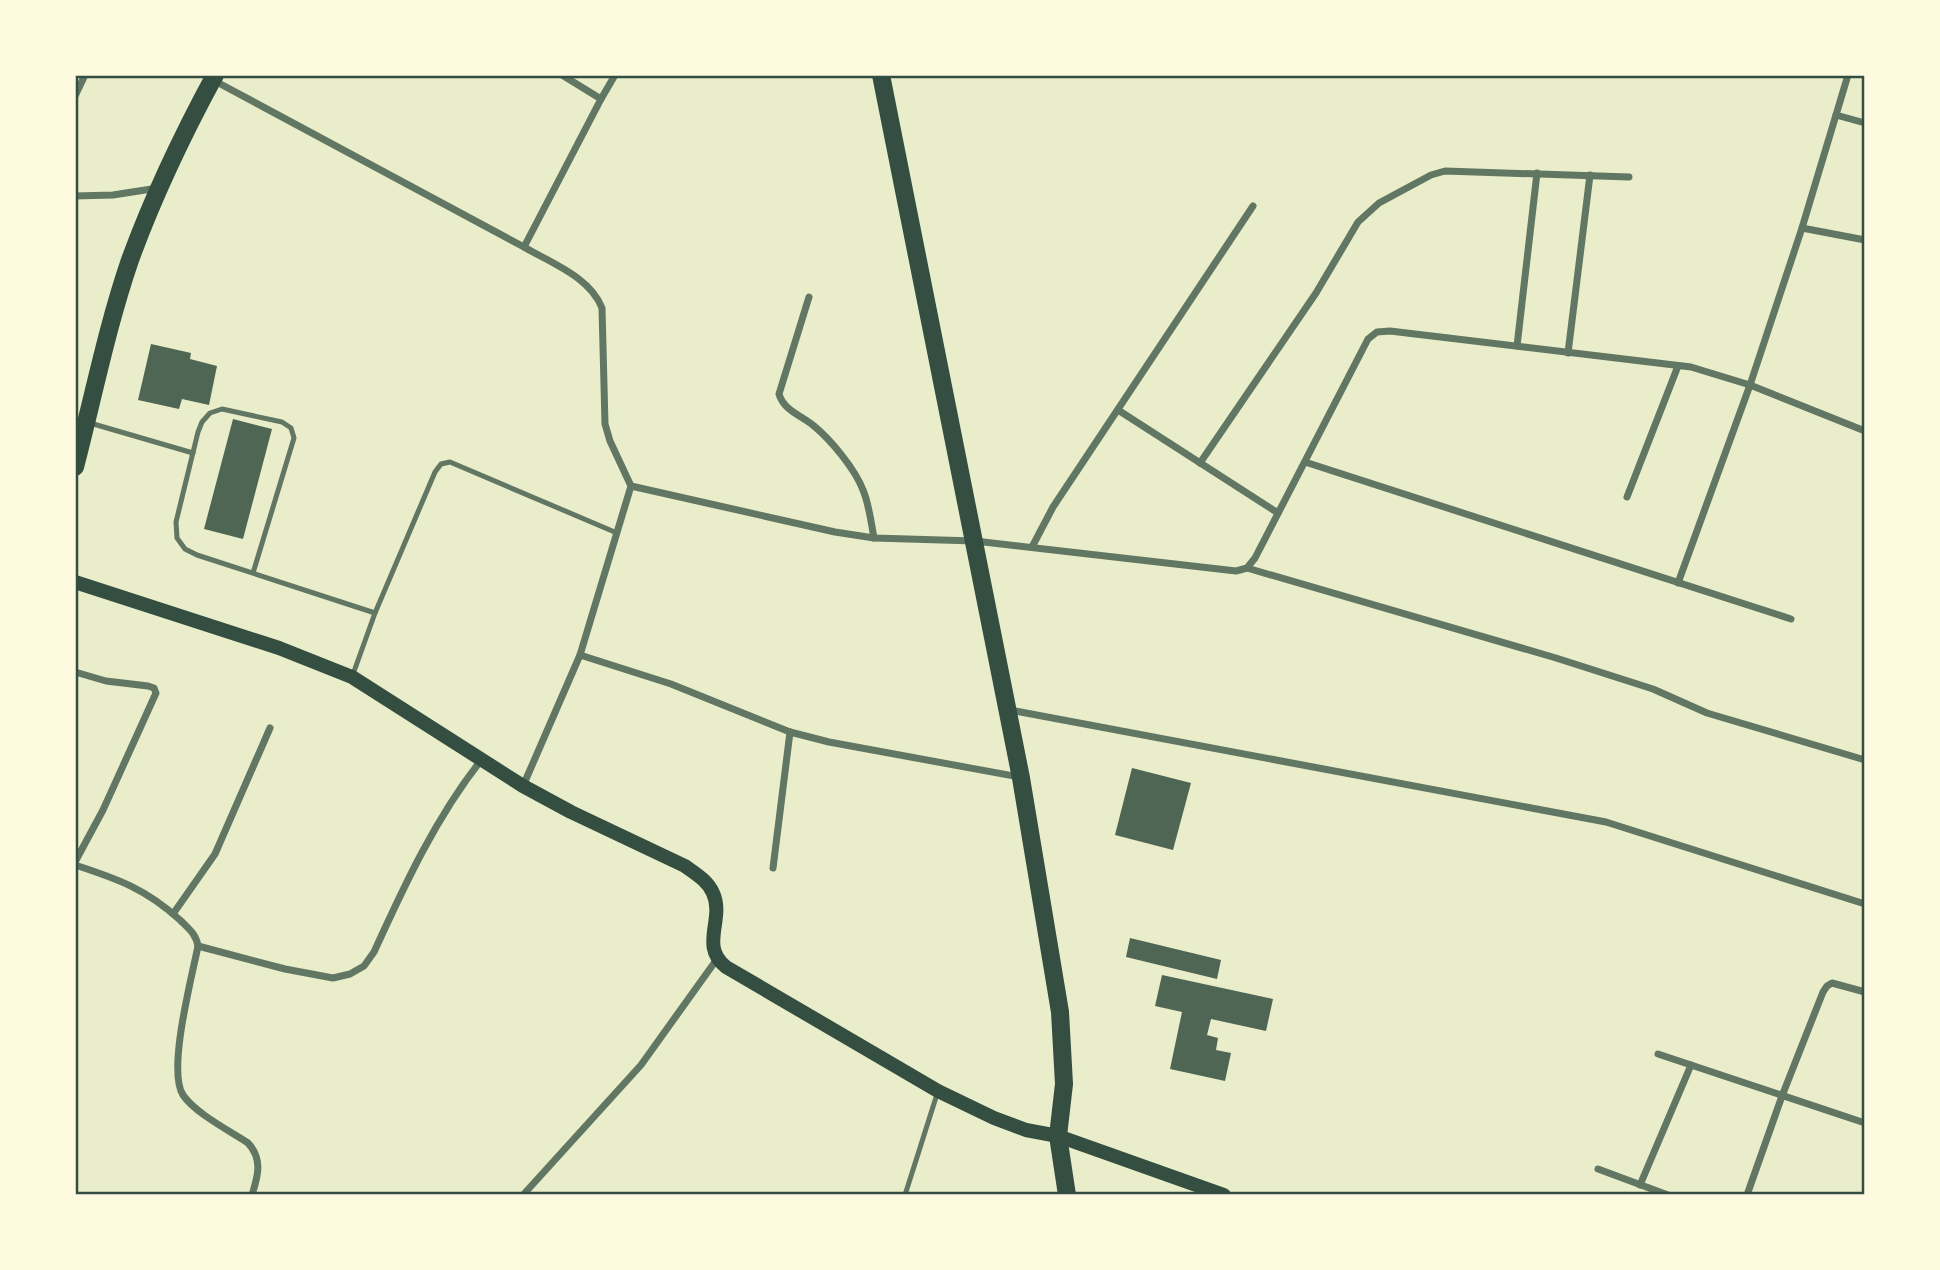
<svg xmlns="http://www.w3.org/2000/svg" width="1940" height="1270" viewBox="0 0 1940 1270" font-family="Commissioner,sans-serif">
<rect width="100%" height="100%" fill="#e9edc9"/>
<g fill="#4f6655">
<path d="M151,344L191,353L190,359L217,366L209,405L182,399L179,409L138,400Z"/>
<path d="M233,419L272,429L243,539L204,529Z"/>
<path d="M1132,768L1191,783L1173,850L1115,835Z"/>
<path d="M1130,938L1221,960L1217,979L1126,957Z"/>
<path d="M1162,975L1273,999L1266,1031L1211,1019L1207,1035L1218,1038L1216,1050L1231,1053L1225,1081L1170,1069L1182,1012L1155,1006Z"/>
</g>
<g fill="none" stroke-linecap="round" stroke-linejoin="round">
<g stroke="#617663" stroke-width="5">
<path d="M90,423L193,453"/>
<path d="M253,573L294,438L291,428L282,422L222,409L210,413L202,422L198,432L176,522L177,538L185,549L197,555L375,613"/>
<path d="M352,677L375,613L435,472L441,464L450,462L617,533"/>
<path d="M905,1195L938,1091"/>
</g>
<g stroke="#617663" stroke-width="7">
<path d="M562,75L601,99L615,75"/>
<path d="M213,80L524,247L601,99"/>
<path d="M75,96L85,75"/>
<path d="M1836,115L1865,123"/>
<path d="M75,196L113,195L158,188"/>
<path d="M1802,228L1865,240"/>
<path d="M809,297L779,394C784,411 801,415 814,426C831,440 855,469 863,490C869,504 871,522 874,538"/>
<path d="M1517,346L1537,173"/>
<path d="M1568,353L1590,175"/>
<path d="M1118,410L1278,513"/>
<path d="M1305,462L1791,619"/>
<path d="M1200,463L1316,293L1358,222L1379,203L1431,175L1445,171L1629,177"/>
<path d="M631,486L835,532L874,538L975,541L1236,571L1247,568L1255,558L1368,339L1377,332L1390,331L1691,367L1750,385L1865,431"/>
<path d="M1627,497L1678,366"/>
<path d="M1032,547L1053,507L1253,206"/>
<path d="M1247,568L1556,658L1653,689L1707,713L1865,760"/>
<path d="M1678,583L1750,385L1802,228L1848,75"/>
<path d="M580,655L671,684L790,732L829,742L1019,777"/>
<path d="M75,672L106,681L148,686L154,688L156,693L103,810L75,862"/>
<path d="M1010,710L1606,822L1865,904"/>
<path d="M523,786L580,655L631,486L610,441L605,424L602,308C590,277 551,263 524,247"/>
<path d="M75,865C118,879 146,889 180,920C189,929 196,934 198,946C192,977 167,1070 183,1095C195,1113 230,1131 248,1143C263,1159 258,1176 252,1195"/>
<path d="M773,868L790,732"/>
<path d="M173,914L215,854L270,728"/>
<path d="M198,946L285,969L333,978L350,974L364,966L374,952C405,884 436,817 482,759"/>
<path d="M1658,1054L1865,1123"/>
<path d="M1598,1169L1668,1195"/>
<path d="M1640,1185L1691,1065"/>
<path d="M523,1195L641,1065L717,959"/>
<path d="M1747,1195L1782,1096L1823,992L1827,986L1832,983L1865,992"/>
</g>
<path stroke="#344e41" stroke-width="14" d="M75,582L279,648L352,677L523,786L571,812L685,866C696,874 708,881 713,893C725,919 699,946 726,967L938,1091L994,1118L1026,1130L1058,1136L1224,1195"/>
<g stroke="#344e41" stroke-width="18">
<path d="M881,75L1021,778L1060,1012L1064,1084L1058,1136L1067,1195"/>
<path d="M75,467C93,398 107,327 130,260C153,197 183,134 215,75"/>
</g>
</g>
<rect width="1940" height="1270" fill="none" stroke="#fefae0" stroke-width="154"/>
<rect x="77" y="77" width="1786" height="1116" fill="none" stroke="#344e41" stroke-width="2.5"/>
</svg>
